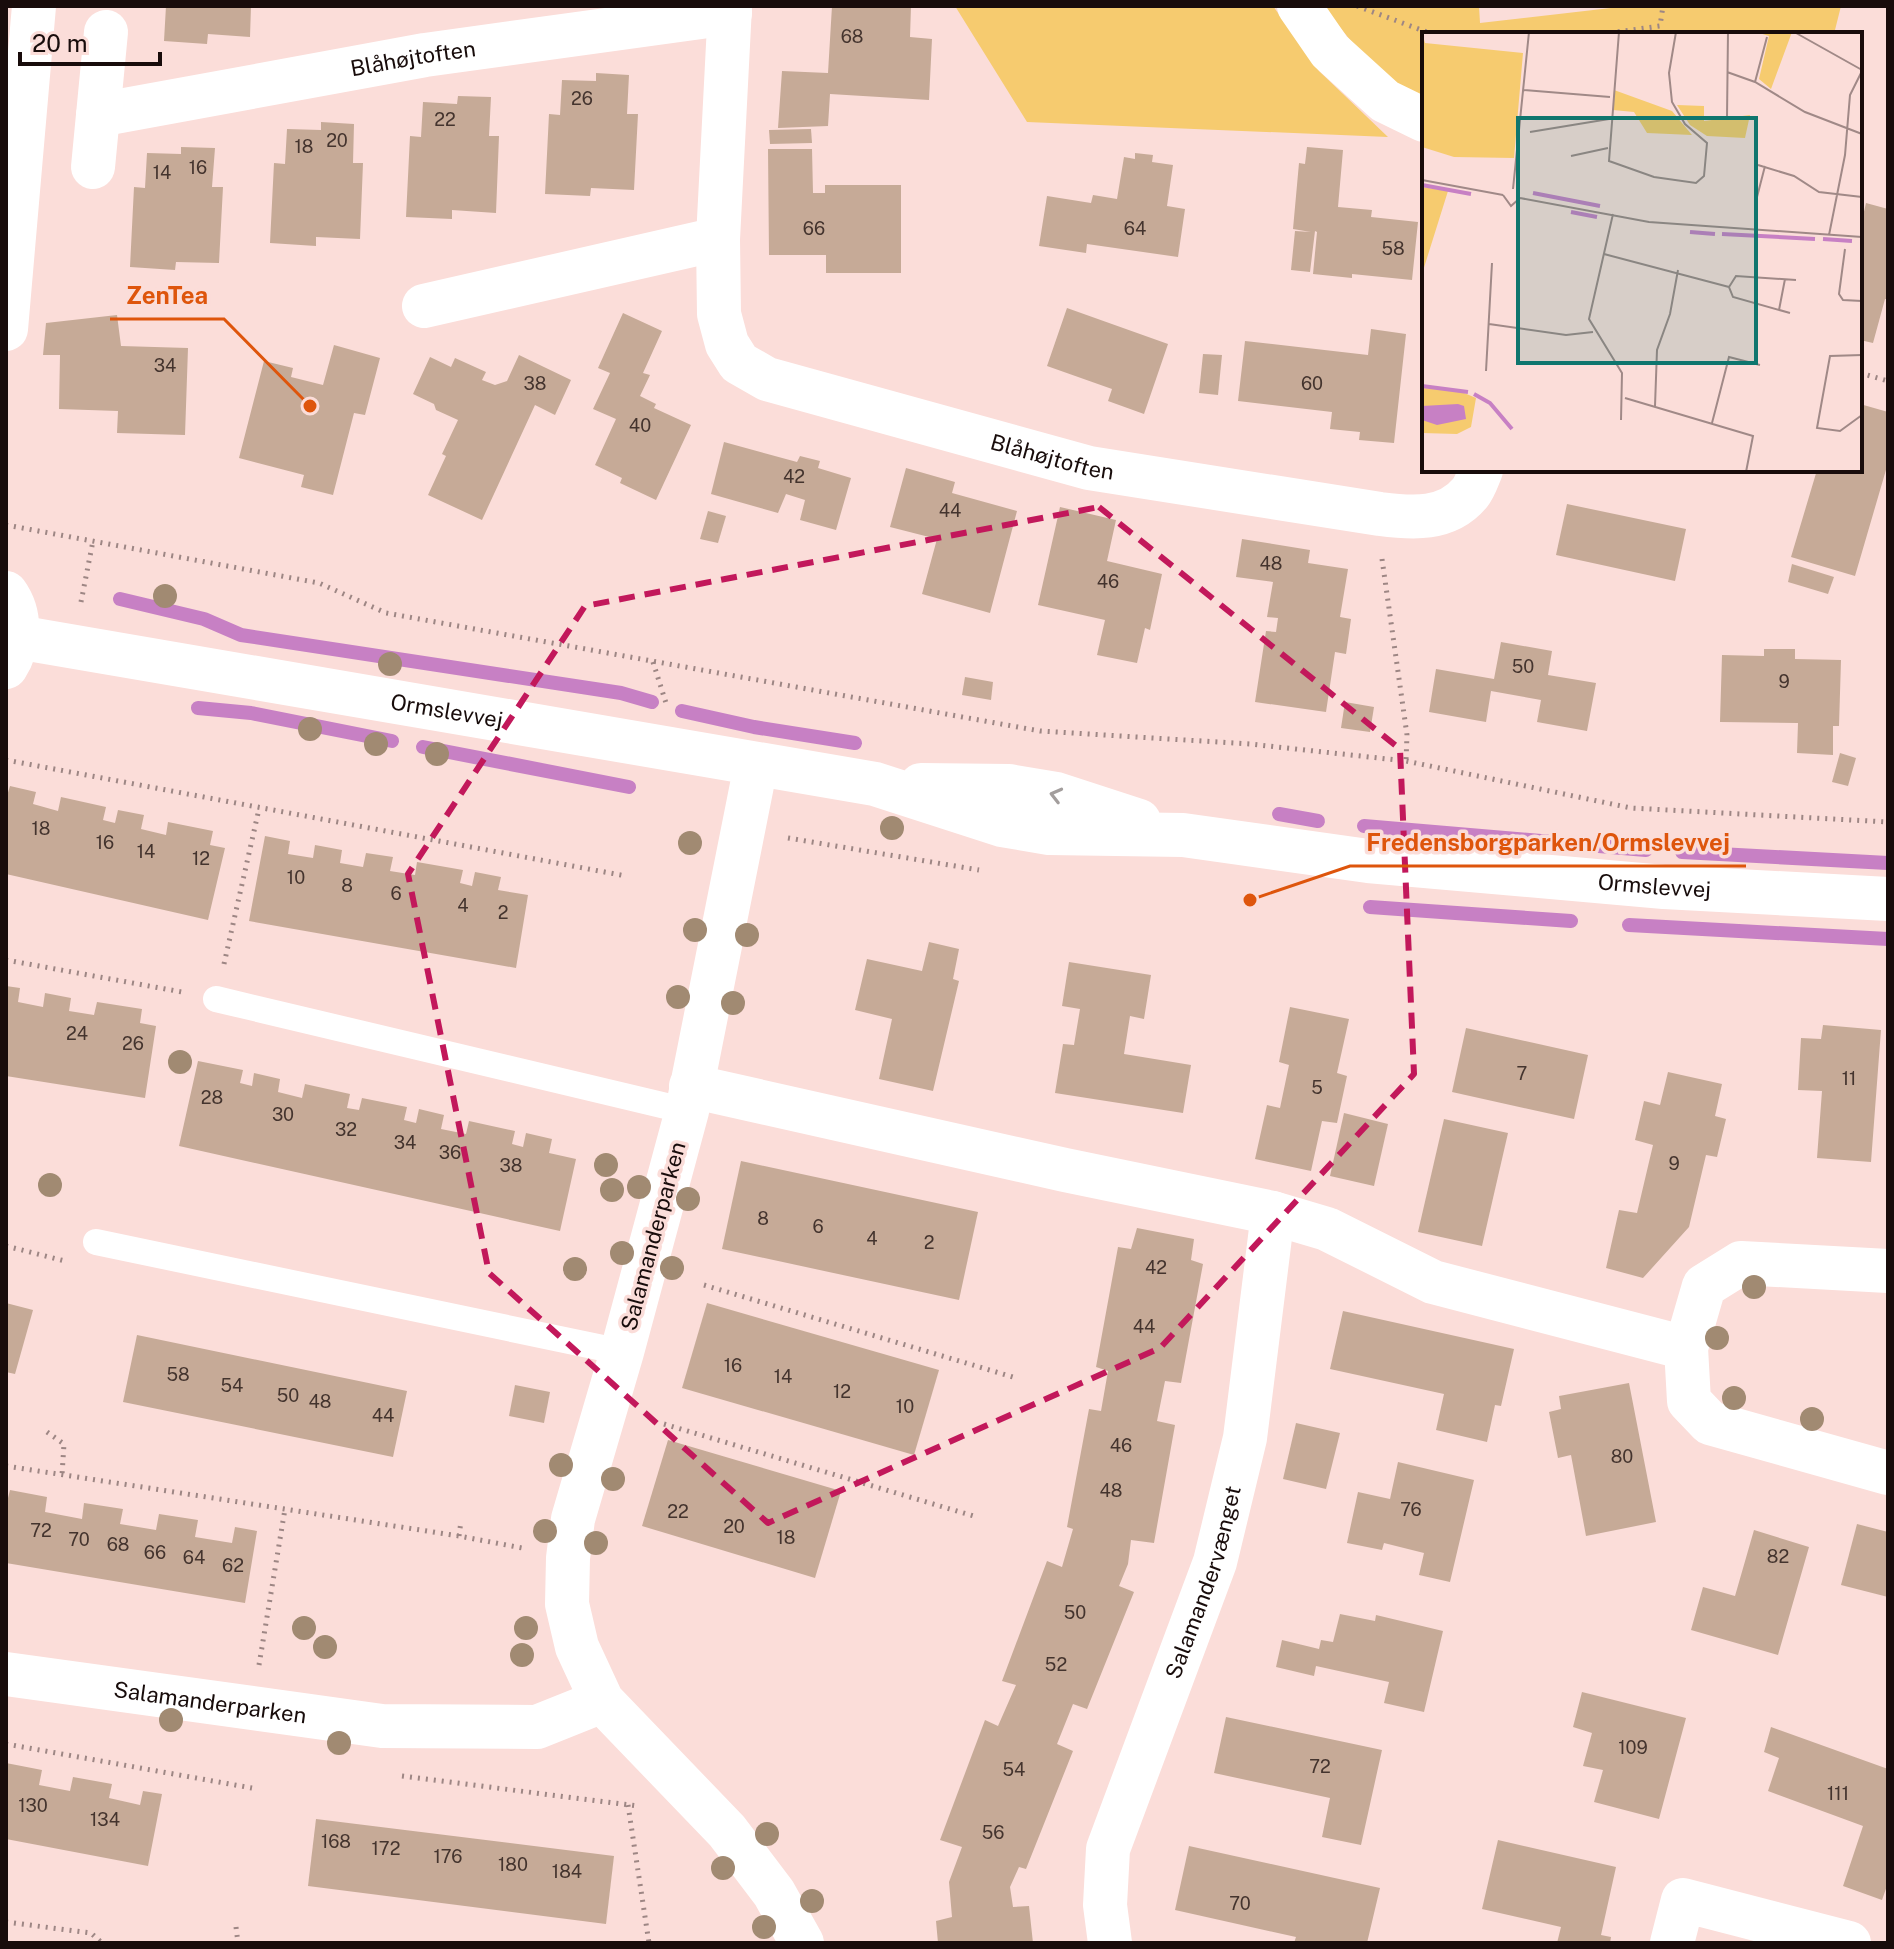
<svg xmlns="http://www.w3.org/2000/svg" width="1894" height="1949" viewBox="0 0 1894 1949" font-family="'Public Sans',sans-serif">
<rect width="100%" height="100%" fill="#fbddd9"/>
<g fill="#f6cb6f">
<path d="M955,6H1273L1319,71L1388,137L1027,122Z"/>
<path d="M1324,6H1479L1480,23L1628,6H1841L1834,34H1424V100C1384,83 1349,41 1324,6Z"/>
</g>
<g fill="none" stroke-linecap="round" stroke-linejoin="round">
<g stroke="#c780c4" stroke-width="14">
<path d="M120,599L204,619L241,635L621,693L652,702"/>
<path d="M198,708L251,713L392,741"/>
<path d="M682,711L754,727L855,743"/>
<path d="M423,747L629,787"/>
<path d="M1279,814L1318,821"/>
<path d="M1364,826L1646,850"/>
<path d="M1682,852L1888,863"/>
<path d="M1370,907L1571,921"/>
<path d="M1629,925L1888,939"/>
</g>
</g>
<g fill="#c6aa97">
<path d="M166,6H251L250,37L208,34L207,44L164,41Z"/>
<path d="M832,6H911L910,37L932,39L929,100L830,94L828,126L778,128L782,71L828,73Z"/>
<path d="M596,73L629,75L627,114H638L634,190L591,188L590,196L545,194L549,114L560,115L562,80L596,81Z"/>
<path d="M458,96L491,97L489,136H499L496,213L452,210V219L406,217L410,136L421,137L423,102L457,104Z"/>
<path d="M321,122L354,124L353,163H363L360,239L316,237V246L270,243L274,163L285,164L287,129L321,130Z"/>
<path d="M811,129L812,143L770,144L769,130Z"/>
<path d="M181,147L215,148L212,187H223L219,263L176,262L175,270L130,267L134,187L145,188L147,153L181,154Z"/>
<path d="M1307,147L1343,150L1338,207L1372,210L1371,217L1418,222L1412,280L1352,274V278L1313,274L1317,232L1315,231L1310,272L1291,270L1295,231L1311,232L1293,229L1299,163L1305,164Z"/>
<path d="M768,149H812L813,193H825V185H901V273H826V255H769Z"/>
<path d="M1135,153L1153,155L1152,162L1173,165L1167,206L1185,209L1178,257L1087,244L1086,253L1039,246L1047,196L1091,203L1093,195L1117,199L1124,157L1135,159Z"/>
<path d="M1866,203L1888,209V299H1885L1873,343L1860,340V229Z"/>
<path d="M1067,308L1168,344L1144,414L1108,401L1112,389L1047,366Z"/>
<path d="M623,313L662,331L643,373L650,375L640,396L656,404L654,408L691,425L656,500L620,483L622,478L595,465L616,419L593,409L610,373L598,368Z"/>
<path d="M117,315L121,346L188,348L185,435L117,433L118,411L59,409L60,355H43L46,323Z"/>
<path d="M1371,329L1406,334L1394,443L1359,440L1360,432L1330,429L1332,412L1238,401L1245,341L1368,355Z"/>
<path d="M334,345L380,358L365,415L354,413L333,495L301,487L304,475L239,458L264,361L293,368L291,377L323,385Z"/>
<path d="M1203,354L1222,355L1218,395L1199,393Z"/>
<path d="M519,355L571,380L555,415L535,405L482,520L428,495L446,456L442,454L458,420L436,410L434,404L413,394L430,357L451,367L455,358L486,372L482,380L495,385L507,381Z"/>
<path d="M1860,404L1888,412V463L1855,576L1791,557L1817,470H1860Z"/>
<path d="M724,442L797,462L800,456L820,461L818,468L851,478L836,530L800,520L805,500L786,494L778,513L711,494Z"/>
<path d="M906,468L955,482L952,493L1017,511L990,613L922,594L937,539L890,527Z"/>
<path d="M1567,504L1686,529L1675,581L1556,555Z"/>
<path d="M1060,507L1116,520L1107,561L1162,574L1150,630L1145,628L1137,663L1097,655L1105,620L1038,605Z"/>
<path d="M708,511L726,516L718,543L700,539Z"/>
<path d="M1242,539L1310,550L1308,563L1348,569L1340,617L1351,619L1346,654L1335,652L1326,712L1255,702L1266,631L1276,632L1278,618L1267,617L1273,582L1236,577Z"/>
<path d="M1792,564L1834,577L1828,594L1788,582Z"/>
<path d="M1501,642L1552,651L1548,675L1596,683L1587,731L1537,722L1541,700L1491,691L1486,722L1429,712L1436,669L1494,679Z"/>
<path d="M1764,649H1795V659L1841,660L1839,726H1833V755L1797,753L1798,723L1720,722L1722,655L1764,656Z"/>
<path d="M965,677L993,682L991,700L962,695Z"/>
<path d="M1345,702L1374,707L1370,732L1341,728Z"/>
<path d="M1840,753L1856,758L1848,786L1832,782Z"/>
<path d="M10,786L36,792L33,804L58,811L61,797L106,807L103,820L115,823L118,810L144,815L141,829L166,835L168,822L213,831L210,845L225,848L208,920L6,874V799Z"/>
<path d="M265,836L290,841L288,854L313,858L315,845L342,850L340,863L363,867L366,853L393,857L390,871L415,875L417,862L463,870L460,883L472,886L475,872L501,877L498,890L528,895L516,968L249,921Z"/>
<path d="M929,942L959,949L953,979L959,981L933,1091L879,1079L892,1019L855,1010L867,959L922,971Z"/>
<path d="M1069,962L1151,975L1144,1019L1130,1016L1124,1054L1191,1065L1183,1113L1055,1093L1063,1044L1074,1045L1080,1009L1062,1006Z"/>
<path d="M6,986L20,988L18,1002L43,1007L45,993L71,998L69,1011L94,1015L97,1002L142,1009L140,1023L156,1026L145,1098L6,1076Z"/>
<path d="M1290,1007L1349,1019L1337,1073L1347,1076L1337,1123L1322,1121L1311,1171L1255,1159L1267,1105L1280,1108L1289,1065L1279,1062Z"/>
<path d="M1823,1025L1881,1030L1871,1162L1817,1158L1822,1091L1798,1090L1801,1038L1821,1039Z"/>
<path d="M1466,1028L1588,1055L1574,1119L1452,1092Z"/>
<path d="M198,1061L243,1070L240,1083L252,1086L254,1073L280,1079L278,1092L302,1098L305,1084L350,1094L347,1108L359,1110L362,1098L407,1107L404,1120L416,1123L419,1109L444,1115L441,1129L466,1134L469,1121L515,1131L512,1144L523,1147L526,1133L552,1139L549,1153L576,1159L560,1231L179,1146Z"/>
<path d="M1668,1072L1722,1084L1715,1116L1726,1119L1717,1157L1706,1155L1689,1227L1643,1278L1606,1268L1619,1210L1637,1213L1653,1145L1635,1140L1644,1101L1660,1105Z"/>
<path d="M1344,1113L1388,1124L1374,1186L1330,1176Z"/>
<path d="M1444,1119L1508,1133L1482,1246L1418,1232Z"/>
<path d="M741,1161L978,1212L959,1300L722,1249Z"/>
<path d="M1137,1228L1194,1239L1191,1260L1203,1264L1181,1383L1165,1381L1157,1421L1175,1425L1154,1543L1131,1540L1128,1564L1119,1586L1134,1592L1087,1709L1073,1704L1057,1744L1073,1751L1026,1869L1019,1867L1010,1887L1013,1907L1029,1906L1033,1943H938L936,1921L952,1917L949,1882L962,1847L940,1840L985,1720L998,1726L1016,1685L1002,1681L1047,1561L1062,1567L1073,1529L1067,1527L1089,1409L1101,1411L1108,1371L1096,1367L1118,1247L1131,1249Z"/>
<path d="M6,1303L33,1310L15,1374L6,1372Z"/>
<path d="M707,1303L939,1370L914,1455L682,1388Z"/>
<path d="M1343,1311L1514,1349L1501,1406L1495,1405L1487,1442L1436,1430L1444,1394L1330,1369Z"/>
<path d="M137,1335L407,1391L393,1457L123,1402Z"/>
<path d="M1629,1383L1656,1522L1586,1536L1571,1455L1558,1458L1549,1412L1561,1409L1559,1396Z"/>
<path d="M515,1385L550,1392L544,1423L509,1416Z"/>
<path d="M1296,1423L1340,1433L1326,1489L1283,1479Z"/>
<path d="M668,1440L841,1491L815,1578L642,1526Z"/>
<path d="M1398,1462L1474,1480L1450,1582L1419,1575L1424,1553L1384,1543L1382,1550L1347,1543L1358,1492L1390,1499Z"/>
<path d="M10,1490L47,1497L45,1512L82,1519L84,1503L123,1509L120,1524L156,1530L159,1514L198,1520L195,1537L232,1543L235,1527L257,1531L245,1603L6,1563V1506Z"/>
<path d="M1857,1524L1888,1532V1597L1841,1585Z"/>
<path d="M1754,1530L1809,1547L1778,1655L1691,1630L1703,1587L1735,1596Z"/>
<path d="M1340,1614L1375,1621L1376,1615L1443,1631L1424,1712L1384,1703L1389,1682L1316,1666L1314,1676L1276,1667L1282,1640L1319,1649L1321,1640L1333,1642Z"/>
<path d="M1582,1692L1686,1718L1659,1819L1594,1802L1603,1770L1583,1766L1592,1733L1573,1727Z"/>
<path d="M1226,1717L1382,1750L1361,1845L1322,1837L1330,1798L1214,1773Z"/>
<path d="M1771,1727L1888,1769V1883L1882,1900L1843,1886L1863,1826L1768,1791L1779,1758L1764,1752Z"/>
<path d="M6,1763L42,1770L39,1785L70,1791L73,1777L112,1784L109,1798L140,1805L143,1791L162,1794L148,1866L6,1839Z"/>
<path d="M316,1819L614,1856L606,1924L308,1886Z"/>
<path d="M1498,1840L1616,1867L1601,1935L1611,1937L1610,1943H1557L1561,1927L1482,1909Z"/>
<path d="M1189,1846L1380,1888L1367,1943H1294L1296,1937L1175,1910Z"/>
</g>
<g fill="none" stroke-linecap="round" stroke-linejoin="round">
<g stroke="#9d8684" stroke-width="5" stroke-dasharray="2 6" stroke-linecap="butt">
<path d="M1357,6L1432,34"/>
<path d="M1602,34L1660,26L1663,6"/>
<path d="M1860,373L1888,381"/>
<path d="M6,525L319,583L386,613L1040,731L1250,744L1406,761L1631,808L1888,822"/>
<path d="M1382,559L1407,735L1406,761"/>
<path d="M81,602L93,541"/>
<path d="M653,662L666,703"/>
<path d="M6,760L626,876"/>
<path d="M788,838L979,870"/>
<path d="M6,960L182,992"/>
<path d="M224,964L259,809"/>
<path d="M6,1246L65,1261"/>
<path d="M704,1285L1013,1377"/>
<path d="M664,1424L977,1517"/>
<path d="M47,1432L64,1444L62,1475"/>
<path d="M6,1466L459,1536L522,1548"/>
<path d="M459,1536L461,1521"/>
<path d="M259,1665L285,1509"/>
<path d="M6,1744L252,1788"/>
<path d="M402,1776L638,1806"/>
<path d="M628,1805L649,1943"/>
<path d="M6,1922L91,1933L102,1943"/>
<path d="M236,1927L238,1943"/>
</g>
<g stroke="#fff" stroke-width="26">
<path d="M216,999L687,1111"/>
<path d="M96,1242L622,1352"/>
</g>
<g stroke="#fff" stroke-width="44">
<path id="s1" d="M730,6L718,239L719,314L727,344L739,363L767,379L1089,468L1380,514C1412,518 1447,521 1470,493C1475,487 1478,477 1481,470"/>
<path d="M1299,6L1330,51L1385,101L1424,120"/>
<path id="s2" d="M98,115L425,55L730,13"/>
<path d="M93,167L106,32"/>
<path d="M424,306L718,239"/>
<path d="M6,329L34,6"/>
<path d="M756,765L687,1111L622,1352L573,1519L568,1558L567,1604L577,1647L602,1701L727,1831L774,1893L802,1943"/>
<path d="M691,1086L1065,1170L1273,1213L1327,1229L1433,1282L1686,1348"/>
<path d="M1888,1271L1741,1263L1704,1286L1686,1348L1689,1401L1710,1423L1888,1473"/>
<path id="s3" d="M6,1674L382,1726L537,1727L602,1701"/>
<path id="s4" d="M1110,1943L1105,1905L1108,1849L1215,1562L1245,1438L1273,1213"/>
<path d="M1672,1943L1683,1900L1849,1943"/>
</g>
<g stroke="#fff" stroke-width="44">
<path d="M6,593C22,615 20,645 6,667"/>
<path id="s5" d="M17,637L875,784L1002,825L1049,833L1183,835L1368,861L1664,887L1888,899"/>
<path d="M921,785L1009,786L1056,794L1139,821"/>
</g>
</g>
<g fill="#a18a72">
<circle cx="165" cy="596" r="12"/>
<circle cx="390" cy="664" r="12"/>
<circle cx="310" cy="729" r="12"/>
<circle cx="376" cy="744" r="12"/>
<circle cx="437" cy="754" r="12"/>
<circle cx="892" cy="828" r="12"/>
<circle cx="690" cy="843" r="12"/>
<circle cx="695" cy="930" r="12"/>
<circle cx="747" cy="935" r="12"/>
<circle cx="678" cy="997" r="12"/>
<circle cx="733" cy="1003" r="12"/>
<circle cx="180" cy="1062" r="12"/>
<circle cx="606" cy="1165" r="12"/>
<circle cx="50" cy="1185" r="12"/>
<circle cx="639" cy="1187" r="12"/>
<circle cx="612" cy="1190" r="12"/>
<circle cx="688" cy="1199" r="12"/>
<circle cx="622" cy="1253" r="12"/>
<circle cx="672" cy="1268" r="12"/>
<circle cx="575" cy="1269" r="12"/>
<circle cx="1754" cy="1287" r="12"/>
<circle cx="1717" cy="1338" r="12"/>
<circle cx="1734" cy="1398" r="12"/>
<circle cx="1812" cy="1419" r="12"/>
<circle cx="561" cy="1465" r="12"/>
<circle cx="613" cy="1479" r="12"/>
<circle cx="545" cy="1531" r="12"/>
<circle cx="596" cy="1543" r="12"/>
<circle cx="304" cy="1628" r="12"/>
<circle cx="526" cy="1628" r="12"/>
<circle cx="325" cy="1647" r="12"/>
<circle cx="522" cy="1655" r="12"/>
<circle cx="171" cy="1720" r="12"/>
<circle cx="339" cy="1743" r="12"/>
<circle cx="767" cy="1834" r="12"/>
<circle cx="723" cy="1868" r="12"/>
<circle cx="812" cy="1901" r="12"/>
<circle cx="764" cy="1927" r="12"/>
</g>
<defs><path id="oneway-chevron" d="M-2-3.5L2.5 0L-2 3.5" fill="none" stroke-width="1.6" stroke-linecap="round" stroke-linejoin="round" transform="scale(2)"/></defs>
<use stroke="#a39e9d" href="#oneway-chevron" transform="translate(1056 795) rotate(-166)"/>
<path fill="none" stroke="#c2185b" stroke-width="6" stroke-dasharray="16 10" stroke-linejoin="round" d="M1099,507L1400,749L1414,1074L1160,1348L768,1523L489,1273L408,874L585,606Z"/>
<g text-anchor="middle" stroke-width="7" stroke-linejoin="round" paint-order="stroke">
<g font-size="18" fill="#44342e">
<text x="852" y="43">68</text>
<text x="582" y="105">26</text>
<text x="445" y="126">22</text>
<text x="337" y="147">20</text>
<text x="304" y="153">18</text>
<text x="198" y="174">16</text>
<text x="162" y="179">14</text>
<text x="814" y="235">66</text>
<text x="1135" y="235">64</text>
<text x="1393" y="255">58</text>
<text x="165" y="372">34</text>
<text x="535" y="390">38</text>
<text x="1312" y="390">60</text>
<text x="640" y="432">40</text>
<text x="794" y="483">42</text>
<text x="950" y="517">44</text>
<text x="1271" y="570">48</text>
<text x="1108" y="588">46</text>
<text x="1523" y="673">50</text>
<text x="1784" y="688">9</text>
<text x="41" y="835">18</text>
<text x="105" y="849">16</text>
<text x="146" y="858">14</text>
<text x="201" y="865">12</text>
<text x="296" y="884">10</text>
<text x="347" y="892">8</text>
<text x="396" y="900">6</text>
<text x="463" y="912">4</text>
<text x="503" y="919">2</text>
<text x="77" y="1040">24</text>
<text x="133" y="1050">26</text>
<text x="1522" y="1080">7</text>
<text x="1849" y="1085">11</text>
<text x="1317" y="1094">5</text>
<text x="212" y="1104">28</text>
<text x="283" y="1121">30</text>
<text x="346" y="1136">32</text>
<text x="405" y="1149">34</text>
<text x="450" y="1159">36</text>
<text x="1674" y="1170">9</text>
<text x="511" y="1172">38</text>
<text x="763" y="1225">8</text>
<text x="818" y="1233">6</text>
<text x="872" y="1245">4</text>
<text x="929" y="1249">2</text>
<text x="1156" y="1274">42</text>
<text x="1144" y="1333">44</text>
<text x="733" y="1372">16</text>
<text x="178" y="1381">58</text>
<text x="783" y="1383">14</text>
<text x="232" y="1392">54</text>
<text x="842" y="1398">12</text>
<text x="288" y="1402">50</text>
<text x="320" y="1408">48</text>
<text x="905" y="1413">10</text>
<text x="383" y="1422">44</text>
<text x="1121" y="1452">46</text>
<text x="1622" y="1463">80</text>
<text x="1111" y="1497">48</text>
<text x="1411" y="1516">76</text>
<text x="678" y="1518">22</text>
<text x="734" y="1533">20</text>
<text x="41" y="1537">72</text>
<text x="786" y="1544">18</text>
<text x="79" y="1546">70</text>
<text x="118" y="1551">68</text>
<text x="155" y="1559">66</text>
<text x="1778" y="1563">82</text>
<text x="194" y="1564">64</text>
<text x="233" y="1572">62</text>
<text x="1075" y="1619">50</text>
<text x="1056" y="1671">52</text>
<text x="1633" y="1754">109</text>
<text x="1320" y="1773">72</text>
<text x="1014" y="1776">54</text>
<text x="1838" y="1800">111</text>
<text x="33" y="1812">130</text>
<text x="105" y="1826">134</text>
<text x="993" y="1839">56</text>
<text x="336" y="1848">168</text>
<text x="386" y="1855">172</text>
<text x="448" y="1863">176</text>
<text x="513" y="1871">180</text>
<text x="567" y="1878">184</text>
<text x="1240" y="1910">70</text>
</g>
<g font-size="22" fill="#180c0b" stroke="#fbddd9">
<text dy="8" stroke="none"><textPath href="#s2" startOffset="320">Blåhøjtoften</textPath></text>
<text dy="8" stroke="none"><textPath href="#s1" startOffset="690">Blåhøjtoften</textPath></text>
<text dy="8" stroke="none"><textPath href="#s5" startOffset="436">Ormslevvej</textPath></text>
<text dy="8" stroke="none"><textPath href="#s5" startOffset="1660">Ormslevvej</textPath></text>
<text transform="translate(653 1236) rotate(-75)" y="8">Salamanderparken</text>
<text dy="8" stroke="none"><textPath href="#s4" startOffset="378">Salamandervænget</textPath></text>
<text dy="8" stroke="none"><textPath href="#s3" startOffset="206">Salamanderparken</textPath></text>
</g>
</g>
<g transform="translate(1422 32)">
<rect width="440" height="440" fill="#fbddd9"/>
<path d="M0,0L3,11L101,21L92,126L32,125L0,115ZM334,0H370L349,57L337,47L347,4ZM192,58L250,79L270,103L225,101L212,80L191,78ZM255,73L282,74V89L328,83L323,106L285,104L268,93ZM0,155L26,159L0,242ZM0,356L35,358L54,366L49,395L35,402L0,401Z" fill="#f6cb6f"/>
<path d="M36,372L42,374L44,387L15,393L0,388V374Z" fill="#c780c4"/>
<path fill="none" stroke="#c780c4" stroke-width="4" d="M0,153L49,162M111,161L178,174M149,180L175,185M268,200L293,202M300,202L393,207M401,207L430,209M0,354L46,360M52,362L68,371L90,397"/>
<path fill="none" stroke="#a08987" stroke-width="2" d="M197,0L187,129L232,145L274,151L282,144L285,111L263,92L250,70L247,41L254,0M374,1L440,38M305,40L333,50L383,80L440,102M333,50L345,5M102,58L188,65M305,85L306,0M108,100L187,87M149,124L186,116M336,133L372,144L397,160L440,165M0,148L81,163M91,157L107,0M81,163L89,174L98,166M335,165L343,134M98,166L227,190L440,205M191,182L167,287L200,341L199,388M407,203L423,123L428,63L440,39M423,217L417,262L421,268L440,269M182,222L307,255M357,278L363,247M368,281L311,265L307,255L314,244L374,248M67,292L144,303L171,300M440,323L408,324L395,396L418,399L440,383M64,339L70,231M203,366L331,404L324,440M233,374L235,318L248,282L256,238M290,391L307,325L338,333"/>
<path fill="#0f766e" fill-opacity="0.15" stroke="#0f766e" stroke-width="4" d="M96,86H334V331H96Z"/>
<rect width="440" height="440" fill="none" stroke="#180c0b" stroke-width="4"/>
</g>
<path fill="none" stroke="#de550c" stroke-width="3" d="M310 406L224 319H110M1250 900L1350 866H1746"/>
<g fill="#de550c" stroke="#fbddd9" stroke-width="3">
<circle cx="310" cy="406" r="8"/>
<circle cx="1250" cy="900" r="8"/>
</g>
<g font-size="24" text-anchor="middle" font-weight="bold" fill="#de550c" stroke="#fbddd9" stroke-width="7" stroke-linejoin="round" paint-order="stroke">
<text x="167" y="304">ZenTea</text>
<text x="1548" y="851">Fredensborgparken/Ormslevvej</text>
</g>
<rect width="1894" height="1949" fill="none" stroke="#180c0b" stroke-width="16"/>
<path d="M20 52v12h140v-12" fill="none" stroke="#180c0b" stroke-width="4"/>
<text x="32" y="52" font-size="24" fill="#180c0b" stroke="#fbddd9" stroke-width="6" paint-order="stroke">20 m</text>
</svg>
